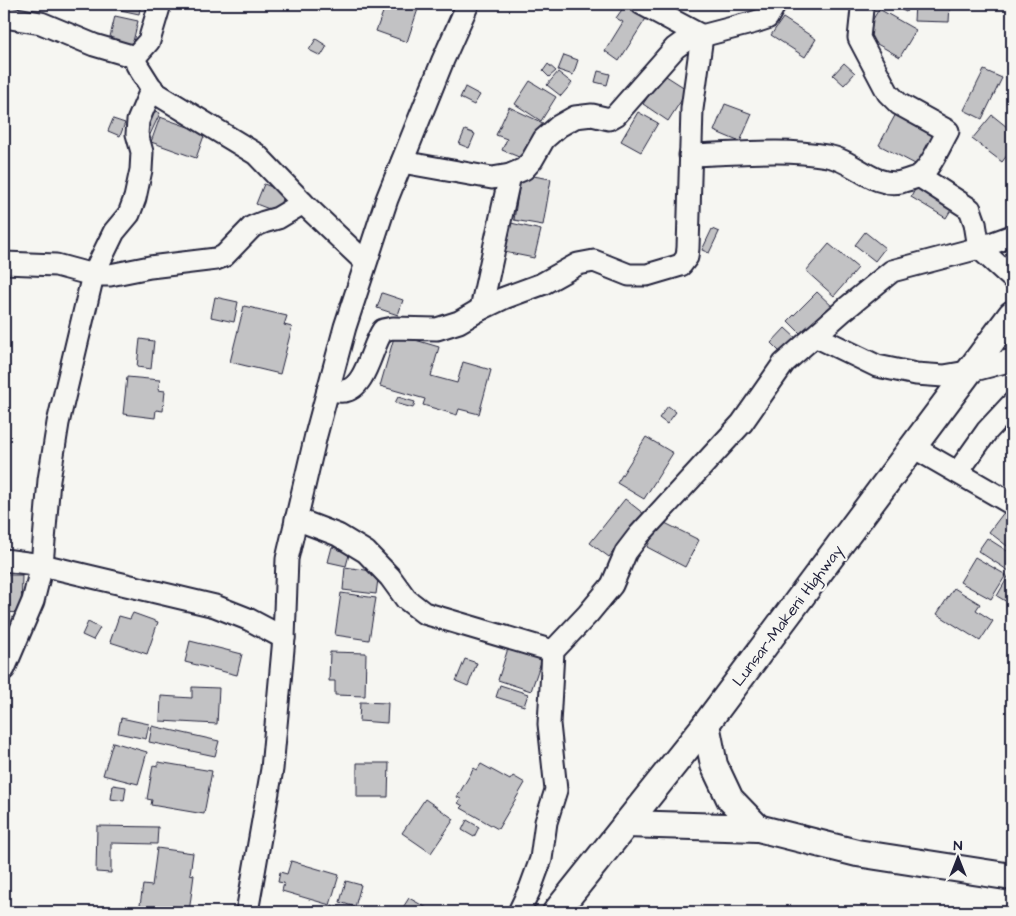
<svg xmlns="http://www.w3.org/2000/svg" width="1016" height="916" viewBox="0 0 1016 916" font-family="'Architects Daughter',sans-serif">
<rect width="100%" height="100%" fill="#f6f6f2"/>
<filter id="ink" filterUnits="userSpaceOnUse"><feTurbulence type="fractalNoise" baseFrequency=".02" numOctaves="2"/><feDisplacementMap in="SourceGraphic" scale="10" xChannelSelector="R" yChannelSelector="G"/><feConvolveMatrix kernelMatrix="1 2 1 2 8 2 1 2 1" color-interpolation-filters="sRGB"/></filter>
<g filter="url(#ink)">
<g fill="#c2c2c4" stroke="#22223b">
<path d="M102,4H141L139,14L102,6Z"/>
<path d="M386,4H401L418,9L407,42L376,31Z"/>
<path d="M626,4L647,17L619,61L605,51L623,22L616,18Z"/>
<path d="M890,4H910L906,12Z"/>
<path d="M915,4H950L949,22L914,21Z"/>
<path d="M879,9L916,30L900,57L863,36Z"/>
<path d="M115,16L138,21L132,46L109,41Z"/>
<path d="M783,18L816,39L805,57L771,35Z"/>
<path d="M316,39L327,46L321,56L309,50Z"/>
<path d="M564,55L578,60L573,75L558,70Z"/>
<path d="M844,63L855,73L844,85L833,75Z"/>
<path d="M548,64L556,71L549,77L543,71Z"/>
<path d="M984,70L1002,78L982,119L964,110Z"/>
<path d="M598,71L610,74L607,85L595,82Z"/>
<path d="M558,72L572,83L561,96L547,85Z"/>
<path d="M663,74L688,90L668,121L643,104Z"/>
<path d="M530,81L556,97L541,121L515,104Z"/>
<path d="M465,87L480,95L474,105L460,98Z"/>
<path d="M725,104L752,114L740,142L714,131Z"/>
<path d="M509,107L543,123L526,160L502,150L507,139L496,135Z"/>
<path d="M153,110L160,113L148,139L141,136Z"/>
<path d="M898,110L936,130L917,165L879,145Z"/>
<path d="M638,112L658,123L641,152L621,141Z"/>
<path d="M992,115L1012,131V149L1002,162L972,139Z"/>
<path d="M160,117L205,133L196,158L151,142Z"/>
<path d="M113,119L125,123L120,136L108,131Z"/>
<path d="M465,130L475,134L469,148L459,144Z"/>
<path d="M521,174L551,179L543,225L514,220Z"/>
<path d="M264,184L285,192L277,212L256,204Z"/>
<path d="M918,184L954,205L946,218L911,197Z"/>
<path d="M511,223L541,230L534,258L504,252Z"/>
<path d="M712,229L719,232L709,253L702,250Z"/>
<path d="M865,232L885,248L875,261L855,245Z"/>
<path d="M829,244L858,268L834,296L806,271Z"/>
<path d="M817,292L834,308L804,337L788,321Z"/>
<path d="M382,293L403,300L398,315L377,308Z"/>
<path d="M215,297L238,302L234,322L211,317Z"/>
<path d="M244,306L287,316L284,325L292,327L280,374L230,362Z"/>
<path d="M785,328L797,339L782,354L771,343Z"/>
<path d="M395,334L439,347L431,376L457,383L463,362L491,370L479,414L459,409L457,415L423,405L425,399L380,386Z"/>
<path d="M140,339L154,341L151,369L137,367Z"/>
<path d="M127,377L160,380L158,390L165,391L163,411L156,410L155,418L123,414Z"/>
<path d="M398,397L415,402L413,408L395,403Z"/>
<path d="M668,406L676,412L667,424L659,418Z"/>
<path d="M646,437L673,453L644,499L617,483Z"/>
<path d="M625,499L644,514L609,557L590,543Z"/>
<path d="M1008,507L1012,511L1011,549L989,532Z"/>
<path d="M661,521L699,540L685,567L647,547Z"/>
<path d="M987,538L1012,554V573L978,551Z"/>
<path d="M332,547L350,551L346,566L328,562Z"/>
<path d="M975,557L1006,575L991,599L960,582Z"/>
<path d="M345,567L379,572L376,594L343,590Z"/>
<path d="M4,575H22L21,613L4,612Z"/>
<path d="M1009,575L1012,577V605L997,596Z"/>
<path d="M954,588L980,604L976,610L993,621L980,641L937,614Z"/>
<path d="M341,593L376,598L369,640L335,635Z"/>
<path d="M133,613L158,622L147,654L110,642L119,616L130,619Z"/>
<path d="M88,622L100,628L93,640L82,635Z"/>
<path d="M190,641L242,654L237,675L185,662Z"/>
<path d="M510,642L544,653L531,691L498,680Z"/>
<path d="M330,652L366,653L365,696L335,695V681H329Z"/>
<path d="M465,659L477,663L468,686L456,681Z"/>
<path d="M500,685L528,694L524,706L496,697Z"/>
<path d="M192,687L219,688L217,724L160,721L161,696L192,698Z"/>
<path d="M360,702L388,703L387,723L359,721Z"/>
<path d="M121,718L149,724L146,739L118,733Z"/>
<path d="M152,726L219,741L215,756L149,742Z"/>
<path d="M113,742L147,752L138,784L103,775Z"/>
<path d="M158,762L212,771L204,814L151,805L152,800L147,799L153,765L158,766Z"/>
<path d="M357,763H389L388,797H357Z"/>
<path d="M481,764L510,780L513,776L525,783L498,829L461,808L463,806L458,803L461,799L457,797L474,768L477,770Z"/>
<path d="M113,785L126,787L124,801L111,799Z"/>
<path d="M425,799L454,819L431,853L402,833Z"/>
<path d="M467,820L479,827L474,837L462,830Z"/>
<path d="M97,826L158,827L157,844L111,843V873L96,872Z"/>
<path d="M157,848L193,853L190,874L194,875L189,912H139L143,885L152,886Z"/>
<path d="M291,861L339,875L330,905L282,891L284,883L278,882L280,872L287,874Z"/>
<path d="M346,881L361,885L355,907L340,902Z"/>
<path d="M409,898L434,912H400Z"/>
<path d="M332,905L341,908L340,912H330Z"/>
</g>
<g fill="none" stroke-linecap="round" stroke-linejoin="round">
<defs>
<g id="minor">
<path d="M160,4L149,41L135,57L137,65L154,92L256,154L303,203L365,262"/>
<path d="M4,17L41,23L94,45L135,57"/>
<path d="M690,155C735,154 782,148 827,156C854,160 873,188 901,182C907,180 915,178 919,176C931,168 941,143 948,131L899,104L888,93L859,38L862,9L861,4"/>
<path d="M402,162L492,178L510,175L524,169L532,160L544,139L559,126L575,117L592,115L609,119L616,115L675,48L686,40L755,22L767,18L775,4"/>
<path d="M919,176L970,209L975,223L979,248L1012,278"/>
<path d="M4,263L56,265L93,275H110L150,267L216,259L224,256L252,227L264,222L278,218L303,203"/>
<path d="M481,309L510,175"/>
<path d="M815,336L877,366L916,374L944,376L967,372L1012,360"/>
<path d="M328,390C333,390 339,392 344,391C366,388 371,347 383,330L393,328L437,329L459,322L481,309L504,298L542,284L578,264L594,261L629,275H647L681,265L687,257L688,248L692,109L702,36L642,4"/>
<path d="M913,447L1012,504"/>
<path d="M958,472L987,431L1012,404"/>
<path d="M296,519L338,535L366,552L390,577L406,599L424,613L553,651"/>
<path d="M4,560L42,565L215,606L248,619L284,638"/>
<path d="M4,669L33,601L42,565L49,480L58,423L93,275L114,232L129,214L135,198L141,170L142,152L137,134L138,121L152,88"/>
<path d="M247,912L272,769L284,638L287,559L316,435L345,327L387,199L443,60L468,4"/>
<path d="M519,912L530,889L541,859L546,822L556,790L549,724L553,651L588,614L612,585L626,552L639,535L742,423L784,363L844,310L892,271L979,248L1012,236"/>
</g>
<g id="major">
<path d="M706,724L714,765L730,799L758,828"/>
<path d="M626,824L758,828L857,853L1012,877"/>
<path d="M556,912L706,724L1012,314"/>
</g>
</defs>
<use href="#minor" stroke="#22223b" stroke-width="25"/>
<use href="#major" stroke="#22223b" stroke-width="30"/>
<use href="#minor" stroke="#f6f6f2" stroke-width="21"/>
<use href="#major" stroke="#f6f6f2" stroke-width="26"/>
</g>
</g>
<g text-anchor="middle" stroke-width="4.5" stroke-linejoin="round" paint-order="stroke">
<g font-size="16" fill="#22223b" stroke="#f6f6f2">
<text transform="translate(787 615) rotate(-53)" y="6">Lunsar-Makeni Highway</text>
</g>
</g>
<rect width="1016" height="916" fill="none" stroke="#f6f6f2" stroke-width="20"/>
<rect x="10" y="10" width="996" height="896" fill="none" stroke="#22223b" stroke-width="2" filter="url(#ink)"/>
<g transform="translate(958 858)" stroke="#f6f6f2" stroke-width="4" paint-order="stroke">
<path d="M0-4L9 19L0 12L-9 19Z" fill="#22223b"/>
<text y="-8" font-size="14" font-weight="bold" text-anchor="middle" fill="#22223b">N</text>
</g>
</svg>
